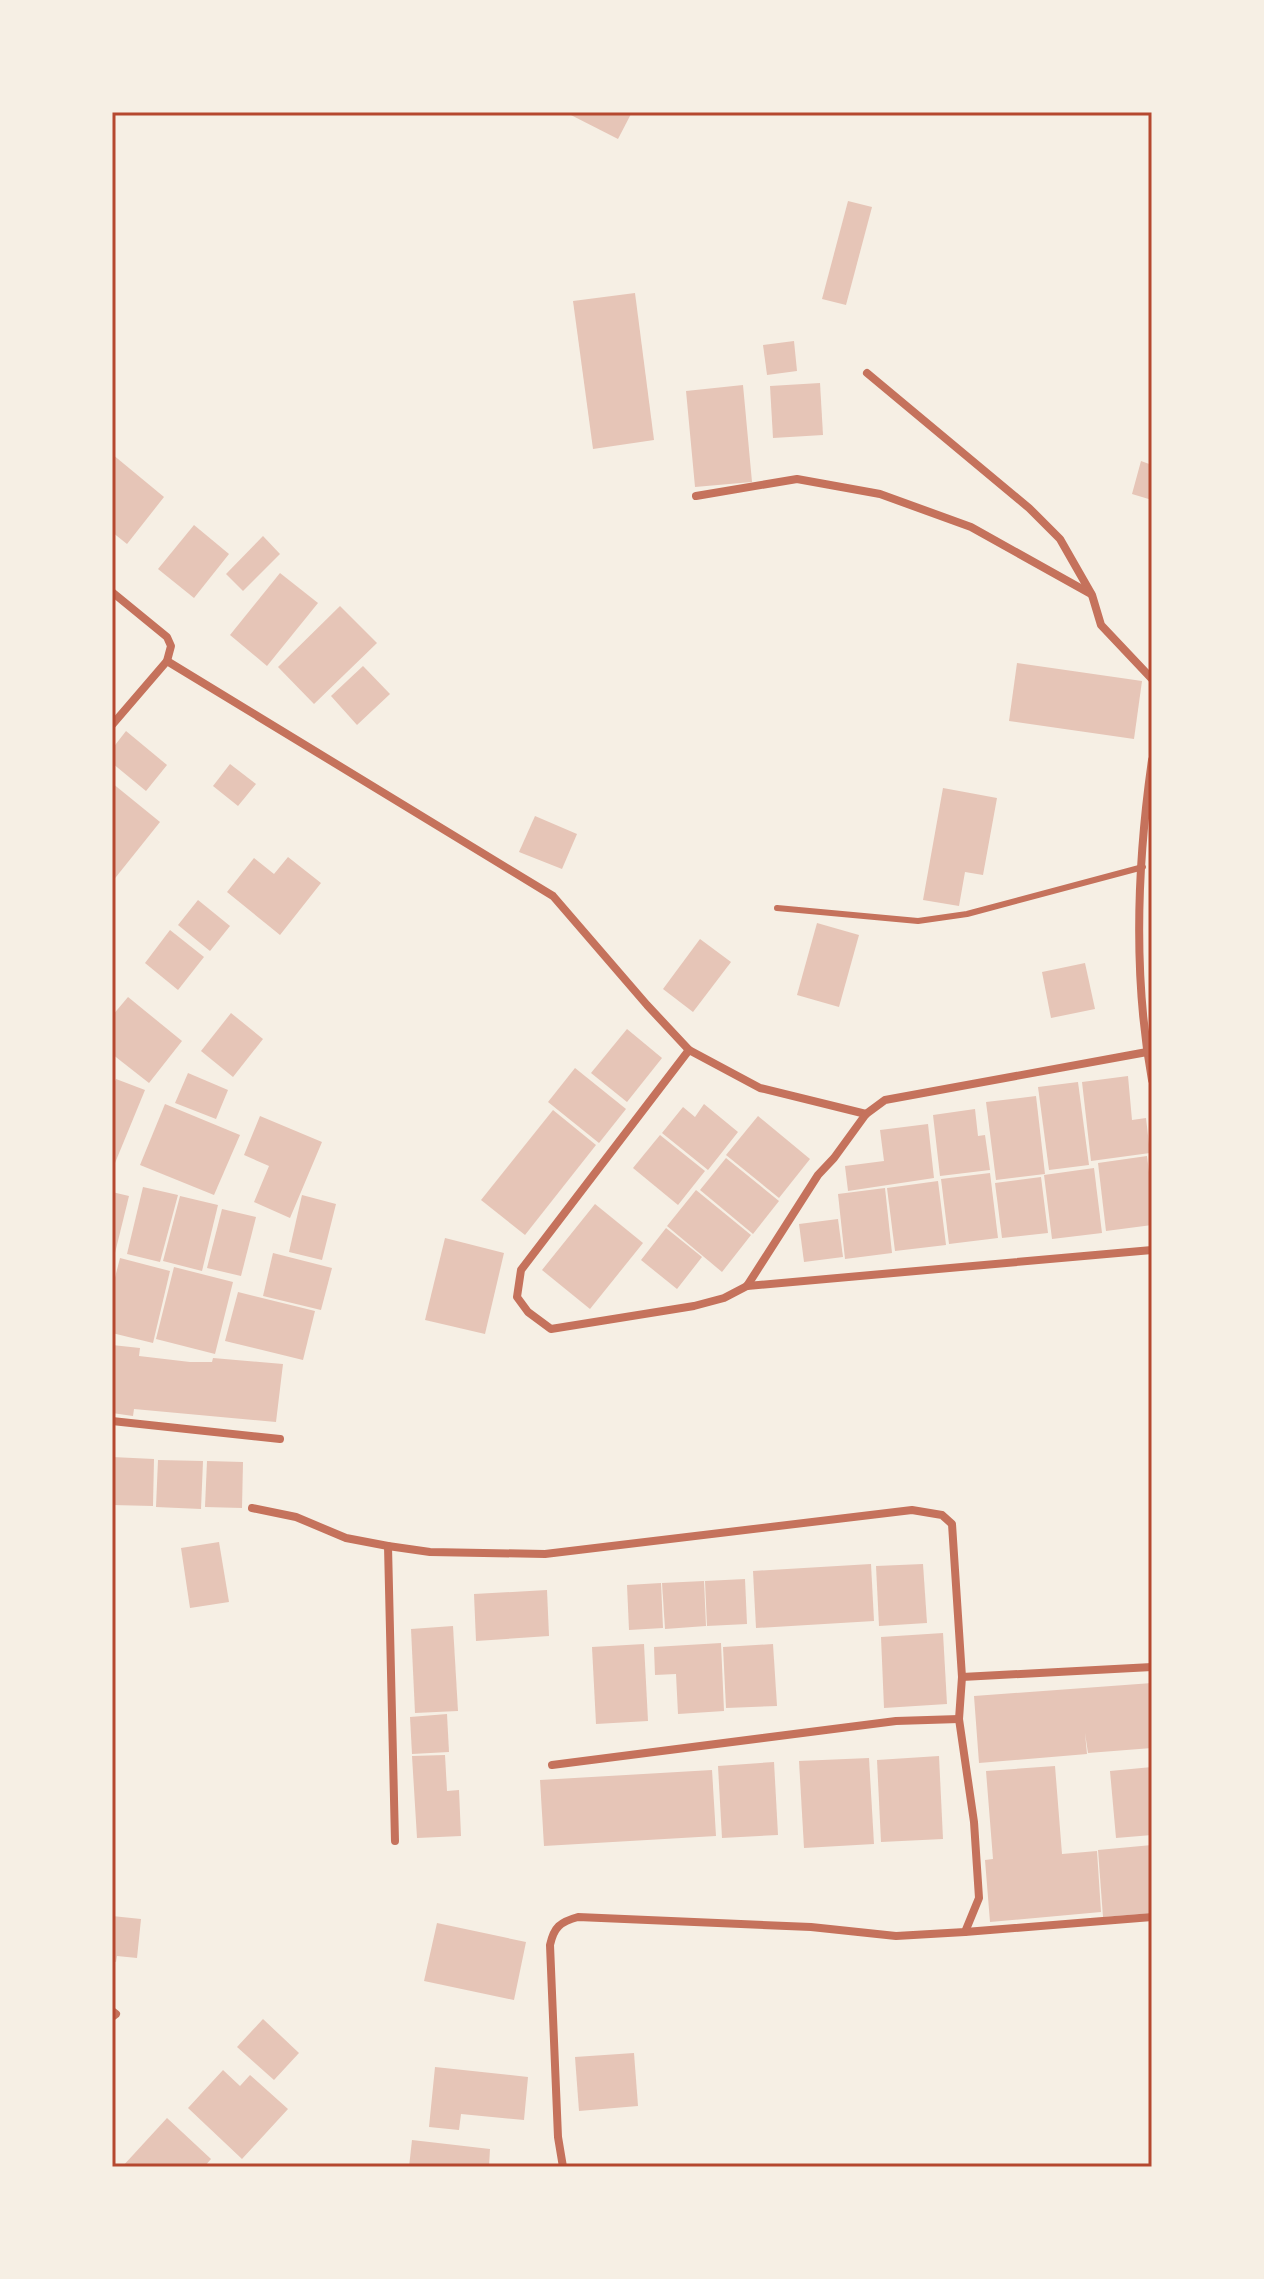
<svg xmlns="http://www.w3.org/2000/svg" width="1264" height="2279" viewBox="0 0 1264 2279" font-family="'Fira Sans',sans-serif">
<rect width="100%" height="100%" fill="#f6efe4"/>
<g fill="#e6c5b7">
<path d="M565,112H632L618,139Z"/>
<path d="M848,201L872,207L846,305L822,299Z"/>
<path d="M635,293L654,440L593,449L573,301Z"/>
<path d="M794,341L797,371L767,375L763,345Z"/>
<path d="M820,383L823,435L773,438L770,386Z"/>
<path d="M743,385L752,482L695,487L686,391Z"/>
<path d="M112,454L164,497L127,544L112,532Z"/>
<path d="M1141,461L1152,465V500L1132,494Z"/>
<path d="M194,525L229,554L194,598L158,569Z"/>
<path d="M263,536L280,554L243,591L226,574Z"/>
<path d="M280,573L318,603L267,666L230,635Z"/>
<path d="M340,606L377,643L314,704L278,667Z"/>
<path d="M1017,663L1142,681L1134,739L1009,721Z"/>
<path d="M363,666L390,694L357,725L331,696Z"/>
<path d="M126,731L167,765L146,791L112,763V749Z"/>
<path d="M230,764L256,784L238,806L213,786Z"/>
<path d="M112,783L160,822L112,882Z"/>
<path d="M943,788L997,798L983,875L965,872L959,906L923,900Z"/>
<path d="M535,816L577,834L562,869L519,852Z"/>
<path d="M288,857L321,883L280,935L227,892L254,858L274,874Z"/>
<path d="M198,900L230,926L210,951L178,925Z"/>
<path d="M817,923L859,935L839,1007L797,995Z"/>
<path d="M170,930L204,957L178,990L145,963Z"/>
<path d="M700,939L731,962L693,1012L663,989Z"/>
<path d="M1085,963L1095,1009L1051,1018L1042,972Z"/>
<path d="M128,997L182,1041L149,1083L112,1054V1016Z"/>
<path d="M231,1013L263,1039L233,1077L201,1051Z"/>
<path d="M627,1029L662,1058L627,1102L591,1073Z"/>
<path d="M575,1068L626,1109L599,1143L548,1102Z"/>
<path d="M188,1073L228,1090L216,1119L175,1103Z"/>
<path d="M1128,1076L1132,1120L1146,1118L1150,1153L1091,1161L1082,1082Z"/>
<path d="M116,1079L145,1090L115,1163L112,1161V1088Z"/>
<path d="M1078,1082L1089,1165L1049,1170L1038,1087Z"/>
<path d="M1036,1096L1045,1174L996,1180L986,1102Z"/>
<path d="M165,1104L240,1135L214,1195L140,1165Z"/>
<path d="M704,1104L738,1132L708,1170L662,1133L683,1107L695,1117Z"/>
<path d="M975,1109L978,1136L985,1135L990,1170L940,1176L933,1115Z"/>
<path d="M553,1110L596,1145L525,1235L481,1200Z"/>
<path d="M260,1116L322,1142L290,1218L254,1202L269,1166L244,1155Z"/>
<path d="M758,1116L810,1159L779,1198L726,1155Z"/>
<path d="M928,1124L934,1178L848,1191L845,1166L884,1161L880,1130Z"/>
<path d="M660,1135L705,1171L678,1205L633,1168Z"/>
<path d="M1147,1156L1152,1197V1225L1106,1231L1098,1163Z"/>
<path d="M726,1158L779,1201L753,1234L700,1190Z"/>
<path d="M1094,1168L1102,1233L1052,1239L1044,1175Z"/>
<path d="M990,1173L998,1238L949,1244L941,1179Z"/>
<path d="M1041,1177L1048,1233L1002,1238L995,1183Z"/>
<path d="M938,1181L946,1245L895,1251L887,1188Z"/>
<path d="M143,1187L178,1195L160,1262L127,1254Z"/>
<path d="M885,1188L892,1253L845,1259L838,1194Z"/>
<path d="M696,1190L751,1235L722,1272L667,1226Z"/>
<path d="M112,1192L129,1196L115,1253L112,1252Z"/>
<path d="M302,1195L336,1204L322,1260L289,1252Z"/>
<path d="M180,1196L218,1205L202,1271L163,1261Z"/>
<path d="M595,1204L643,1243L590,1309L542,1270Z"/>
<path d="M222,1209L256,1217L241,1276L207,1268Z"/>
<path d="M838,1219L843,1257L804,1262L799,1224Z"/>
<path d="M666,1228L702,1257L677,1289L641,1260Z"/>
<path d="M445,1238L504,1253L485,1334L425,1320Z"/>
<path d="M273,1253L332,1268L321,1310L263,1296Z"/>
<path d="M120,1258L170,1271L153,1343L112,1333V1289Z"/>
<path d="M174,1267L233,1282L215,1354L156,1339Z"/>
<path d="M238,1292L315,1311L303,1360L225,1341Z"/>
<path d="M112,1345L140,1348L139,1356L190,1362H212L213,1358L283,1364L276,1422L134,1409L133,1416L112,1413Z"/>
<path d="M112,1457L154,1459L153,1506L112,1505Z"/>
<path d="M158,1460L203,1461L201,1509L156,1507Z"/>
<path d="M207,1461L243,1462L242,1508L205,1507Z"/>
<path d="M219,1542L229,1602L190,1608L181,1548Z"/>
<path d="M871,1564L874,1621L756,1628L753,1571Z"/>
<path d="M923,1564L927,1623L879,1626L876,1566Z"/>
<path d="M745,1579L747,1624L707,1626L705,1581Z"/>
<path d="M704,1581L706,1626L665,1629L662,1583Z"/>
<path d="M661,1583L663,1628L629,1630L627,1585Z"/>
<path d="M547,1590L549,1636L476,1641L474,1594Z"/>
<path d="M453,1626L458,1711L415,1713L411,1629Z"/>
<path d="M943,1633L947,1704L884,1708L881,1637Z"/>
<path d="M721,1643L724,1711L678,1714L676,1674L655,1675L654,1647Z"/>
<path d="M644,1644L648,1721L596,1724L592,1647Z"/>
<path d="M773,1644L777,1706L726,1708L723,1647Z"/>
<path d="M1152,1683V1748L1088,1753L1085,1733L1087,1754L979,1763L974,1696Z"/>
<path d="M447,1714L449,1752L412,1754L410,1717Z"/>
<path d="M445,1755L447,1791L459,1790L461,1836L417,1838L412,1756Z"/>
<path d="M939,1756L943,1839L881,1842L877,1760Z"/>
<path d="M869,1758L874,1844L804,1848L799,1761Z"/>
<path d="M774,1762L778,1835L722,1838L718,1766Z"/>
<path d="M1055,1766L1062,1854L1097,1851L1101,1912L990,1922L985,1860L993,1859L986,1771Z"/>
<path d="M1152,1767V1835L1116,1838L1110,1771Z"/>
<path d="M712,1770L716,1836L544,1846L540,1780Z"/>
<path d="M1152,1845V1913L1103,1917L1098,1850Z"/>
<path d="M112,1916L141,1919L137,1958L117,1956L116,1962L112,1961Z"/>
<path d="M437,1923L526,1942L514,2000L424,1981Z"/>
<path d="M263,2019L299,2053L274,2080L237,2047Z"/>
<path d="M634,2053L638,2106L579,2111L575,2057Z"/>
<path d="M435,2067L528,2077L524,2120L461,2114L459,2130L429,2127Z"/>
<path d="M223,2070L240,2086L250,2075L288,2109L242,2159L188,2108Z"/>
<path d="M167,2118L211,2159L204,2167H122Z"/>
<path d="M412,2140L490,2149L489,2167H409Z"/>
</g>
<g fill="none" stroke-linecap="round" stroke-linejoin="round">
<path stroke="#c5725c" stroke-width="6" d="M777,908L918,921L967,914L1143,867"/>
<g stroke="#c5725c" stroke-width="8">
<path d="M867,373L1029,508L1060,539L1092,595L1101,625L1152,679"/>
<path d="M696,496L797,479L880,494L971,527L1091,594"/>
<path d="M112,592L167,637L171,646L167,661L112,725"/>
<path d="M167,661L553,896L647,1005L689,1050L760,1088L866,1114"/>
<path d="M1152,760C1137,865 1133,976 1152,1080"/>
<path d="M689,1050L521,1270L517,1297L528,1312L551,1329L694,1306L724,1298L747,1286L818,1175L834,1158L866,1114L885,1100L1147,1052"/>
<path d="M747,1286L1152,1250"/>
<path d="M112,1421L280,1439"/>
<path d="M252,1508L296,1517L346,1538L388,1546L430,1552L545,1554L912,1510L942,1515L952,1524L962,1677L959,1719L974,1822L979,1898L965,1932L896,1936L811,1927L578,1917C560,1922 554,1927 550,1945L558,2137L563,2167"/>
<path d="M388,1546L395,1841"/>
<path d="M962,1677L1152,1667"/>
<path d="M552,1765L896,1721L959,1719"/>
<path d="M965,1932L1152,1917"/>
<path d="M112,2011L116,2014L112,2017"/>
</g>
</g>
<rect width="1264" height="2279" fill="none" stroke="#f6efe4" stroke-width="228"/>
<rect x="114" y="114" width="1036" height="2051" fill="none" stroke="#b5482f" stroke-width="3"/>
</svg>
